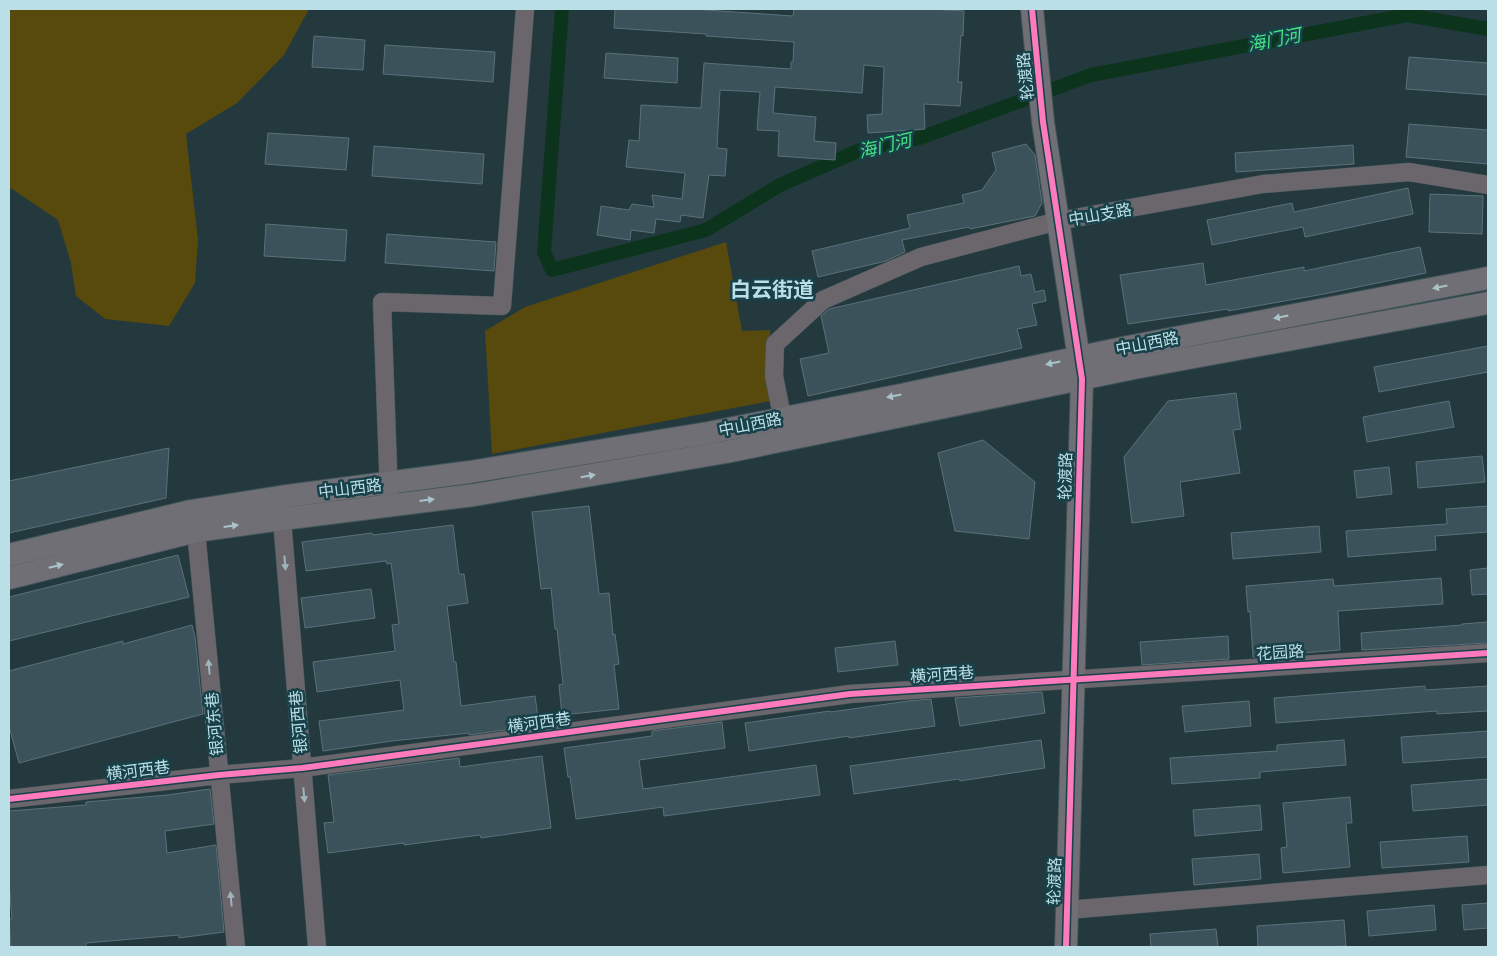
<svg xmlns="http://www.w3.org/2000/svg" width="1497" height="956" viewBox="0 0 1497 956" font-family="'Asap Condensed','Noto Sans SC',sans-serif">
<rect width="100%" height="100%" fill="#23393e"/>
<g fill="#584a0d">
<path d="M9,9H309L284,55L237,103L186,134L198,240L195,283L169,326L105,319L76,296L71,263L58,220L9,187Z"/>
<path d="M726,242L742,331L770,330V401L492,454L485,331L525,307Z"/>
</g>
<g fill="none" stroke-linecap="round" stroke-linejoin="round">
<path stroke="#0c341d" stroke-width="14" d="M562,9L544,252L552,270L706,230L780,185L860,150L920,138L1091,75L1407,15L1488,29"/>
</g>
<g fill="#3c525a" stroke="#5b7179">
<path d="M615,9H691L793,16L794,9H927L964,11L963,36L961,35L958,82H962L960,106L924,104L925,129L868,133L867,115L882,114L884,67L864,65L862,93L775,87L773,113L816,117L814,141L836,143L835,160L778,156L779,131L757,130L760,92L720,90L717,148L727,149L725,176L709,175L703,218L681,215L680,222L656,219L654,233L631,230L630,240L597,235L601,206L629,210L632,204L654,207L652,195L682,199L685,173L626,167L629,140L639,141L641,105L701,108L704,63L791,69V62H793L794,42L706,36V34L614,28Z"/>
<path d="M314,36L365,40L363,70L312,67Z"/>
<path d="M385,45L495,52L493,82L383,74Z"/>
<path d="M606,53L678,58L677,83L604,78Z"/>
<path d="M1409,57L1488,63V95L1406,89Z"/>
<path d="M1409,124L1488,130V164L1406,157Z"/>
<path d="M268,133L349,138L346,170L265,164Z"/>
<path d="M1026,144L1035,155L1042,203L1035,216L970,229L969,227L902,240L905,252L886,261L818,277L812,251L910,228L907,215L964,203L962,195L982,190L996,170L992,153Z"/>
<path d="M1353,145L1354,164L1236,172L1235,153Z"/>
<path d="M374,146L484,154L482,184L372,176Z"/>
<path d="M1408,188L1413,214L1305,237L1303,227L1212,245L1207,220L1292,203L1294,212Z"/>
<path d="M1430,194L1483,196L1482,234L1429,232Z"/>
<path d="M266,224L347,230L345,261L264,256Z"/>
<path d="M387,234L496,242L494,271L385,263Z"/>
<path d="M1420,247L1426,273L1324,294L1228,311V309L1128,324L1120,275L1203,263L1206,285L1304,267V271Z"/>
<path d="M1019,266L1021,276L1031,274L1035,292L1044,290L1046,301L1032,304L1037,325L1017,329L1022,348L808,396L800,359L829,353L821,316L829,309Z"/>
<path d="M1488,346V372L1379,392L1374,367Z"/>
<path d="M1236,393L1241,429L1233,430L1240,473L1180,482L1184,516L1132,523L1124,457L1168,401Z"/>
<path d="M1449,401L1454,427L1367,442L1363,417Z"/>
<path d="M983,440L1035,482L1029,539L955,531L938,453Z"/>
<path d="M169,448L166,498L9,533V481Z"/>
<path d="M1482,456L1485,482L1418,488L1416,462Z"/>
<path d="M1389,467L1392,494L1357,498L1354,471Z"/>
<path d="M589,506L599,594L609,593L613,635L615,634L619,664L614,665L619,709L562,715L559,685L563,684L557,629H555L551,588L541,589L532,512Z"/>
<path d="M1488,506V532L1435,536L1436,550L1348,557L1346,531L1447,524L1446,509Z"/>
<path d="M453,525L459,574H464L468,603L447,606L454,662H456L461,706L535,696L539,725L469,735V733L392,741L323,751L319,721L404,710L400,680L317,692L313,662L395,651L392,625L399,624L391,563L387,564L386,561L306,571L302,542L372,533L373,535Z"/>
<path d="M1319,526L1321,552L1233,559L1231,533Z"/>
<path d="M178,555L189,597L9,641V597Z"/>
<path d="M1488,568V594L1472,595L1470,570Z"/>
<path d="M1441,578L1443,604L1338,611L1340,650L1253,657L1250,611L1248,612L1246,586L1333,579L1334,586Z"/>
<path d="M371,589L375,618L305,628L301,598Z"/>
<path d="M1488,622V643L1362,650L1361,633L1462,625V624Z"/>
<path d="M192,625L195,637L203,714L19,763L9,726V671L123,641V644Z"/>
<path d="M1228,636L1229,659L1142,665L1140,642Z"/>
<path d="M895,641L898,665L838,672L835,648Z"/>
<path d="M1425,686V690L1488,686V711L1437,714V711L1276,723L1274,698Z"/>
<path d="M1042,692L1045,713L960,726L955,698Z"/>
<path d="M931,699L935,726L849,738V736L749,751L745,723L830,711L831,712L908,701Z"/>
<path d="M1249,701L1251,726L1185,732L1182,706Z"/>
<path d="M722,722L725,748L639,760L643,789L816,765L820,795L664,816L663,807L576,819L570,777H568L564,748L652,736V731Z"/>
<path d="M1488,731V757L1403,763L1401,737Z"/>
<path d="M1041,740L1045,768L960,781L959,779L854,794L850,766Z"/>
<path d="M1344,740L1346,765L1260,772V778L1172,784L1170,758L1277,751V745Z"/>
<path d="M542,756L551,828L481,838L480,835L404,845V843L328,853L324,823L334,822L328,775L459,758L460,767Z"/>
<path d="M1488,779V805L1413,811L1411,785Z"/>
<path d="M210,789L214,824L165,831L167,853L216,845L224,932L179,938V935L86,943V947H11L9,919H12L9,882V811L86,805V802L167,795Z"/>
<path d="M1350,797L1352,823H1346L1350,867L1283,873L1281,848L1287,847L1283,803Z"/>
<path d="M1260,805L1262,830L1195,836L1193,810Z"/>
<path d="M1467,836L1469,862L1382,868L1380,842Z"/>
<path d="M1259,854L1261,879L1194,885L1192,859Z"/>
<path d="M1488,903V928L1464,930L1462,905Z"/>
<path d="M1434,905L1436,930L1369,936L1367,911Z"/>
<path d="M1344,920L1346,946L1323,947H1258L1257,926Z"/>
<path d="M1216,929L1218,947H1151L1150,934Z"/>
</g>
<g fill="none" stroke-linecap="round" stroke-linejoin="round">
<defs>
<g id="minor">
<path d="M785,431L774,376L775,344L823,300L921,257L1058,221L1263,184L1409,172L1488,185"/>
<path d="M389,495L382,302L502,306L525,9"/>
<path d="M281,507L317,947"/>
<path d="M196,531L236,947"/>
<path d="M9,799L219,775L302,768L850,694L1488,653"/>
<path d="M1067,910L1488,875"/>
</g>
<g id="major">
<path d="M1032,9L1043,122L1082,379L1066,947"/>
<path d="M9,555L191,511L280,497L470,472L708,433L901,395L1123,348L1488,278"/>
<path d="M9,578L196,531L282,519L474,495L726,452L1134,368L1488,303"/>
</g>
</defs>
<use href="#minor" stroke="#41555a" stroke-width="19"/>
<use href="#major" stroke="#41555a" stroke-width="24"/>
<use href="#minor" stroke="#6a666c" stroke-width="18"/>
<use href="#major" stroke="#706f75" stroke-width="22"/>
<defs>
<g id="cycleway">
<path d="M1032,9L1043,122L1082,379L1066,947"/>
<path d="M9,799L219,775L302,768L850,694L1488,653"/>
</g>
</defs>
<use href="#cycleway" stroke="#184149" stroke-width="9"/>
<use href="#cycleway" stroke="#fd7abc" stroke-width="6"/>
</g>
<defs><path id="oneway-solid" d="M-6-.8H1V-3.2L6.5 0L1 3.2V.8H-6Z" transform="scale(1.25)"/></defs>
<g fill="#a8c3ca">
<use href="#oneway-solid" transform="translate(1440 287) rotate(169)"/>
<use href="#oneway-solid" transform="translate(1281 317) rotate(169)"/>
<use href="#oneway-solid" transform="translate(1053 363) rotate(168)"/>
<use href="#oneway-solid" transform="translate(894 396) rotate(169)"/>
<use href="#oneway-solid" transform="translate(588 476) rotate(-10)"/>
<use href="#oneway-solid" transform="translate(427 500) rotate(-7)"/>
<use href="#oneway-solid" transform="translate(231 526) rotate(-8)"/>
<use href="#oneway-solid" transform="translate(56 566) rotate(-14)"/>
</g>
<g fill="#9fb5bc">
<use href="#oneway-solid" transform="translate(285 563) rotate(85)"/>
<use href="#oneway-solid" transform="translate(209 667) rotate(-95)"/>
<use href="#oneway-solid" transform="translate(304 795) rotate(85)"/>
<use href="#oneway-solid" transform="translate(231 899) rotate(-95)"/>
</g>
<g text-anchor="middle" stroke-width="5" stroke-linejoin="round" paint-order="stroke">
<g font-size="16" fill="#bbdfe7" stroke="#184149">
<text transform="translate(1025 76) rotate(-96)" y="6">轮渡路</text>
<text transform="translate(1100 214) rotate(-10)" y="6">中山支路</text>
<text transform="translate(1147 343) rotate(-11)" y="6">中山西路</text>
<text transform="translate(750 424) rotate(-11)" y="6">中山西路</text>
<text transform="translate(1065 476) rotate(-89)" y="6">轮渡路</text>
<text transform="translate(350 488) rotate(-7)" y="6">中山西路</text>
<text transform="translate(1280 652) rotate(-4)" y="6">花园路</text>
<text transform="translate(942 674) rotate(-4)" y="6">横河西巷</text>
<text transform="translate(298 722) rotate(-95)" y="6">银河西巷</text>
<text transform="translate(539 722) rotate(-8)" y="6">横河西巷</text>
<text transform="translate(214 724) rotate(-95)" y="6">银河东巷</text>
<text transform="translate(138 770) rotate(-7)" y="6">横河西巷</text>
<text transform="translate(1054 881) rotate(-88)" y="6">轮渡路</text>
</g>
<g font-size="18" font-style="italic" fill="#43e583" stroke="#184149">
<text transform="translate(1274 40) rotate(-11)" y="6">海门河</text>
<text transform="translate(885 146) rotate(-13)" y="6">海门河</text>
</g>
<g font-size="21" font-weight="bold" fill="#bbdfe7" stroke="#184149">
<text x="772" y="297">白云街道</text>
</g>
</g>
<rect width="1497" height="956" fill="none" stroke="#bbdfe7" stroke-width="20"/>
</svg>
